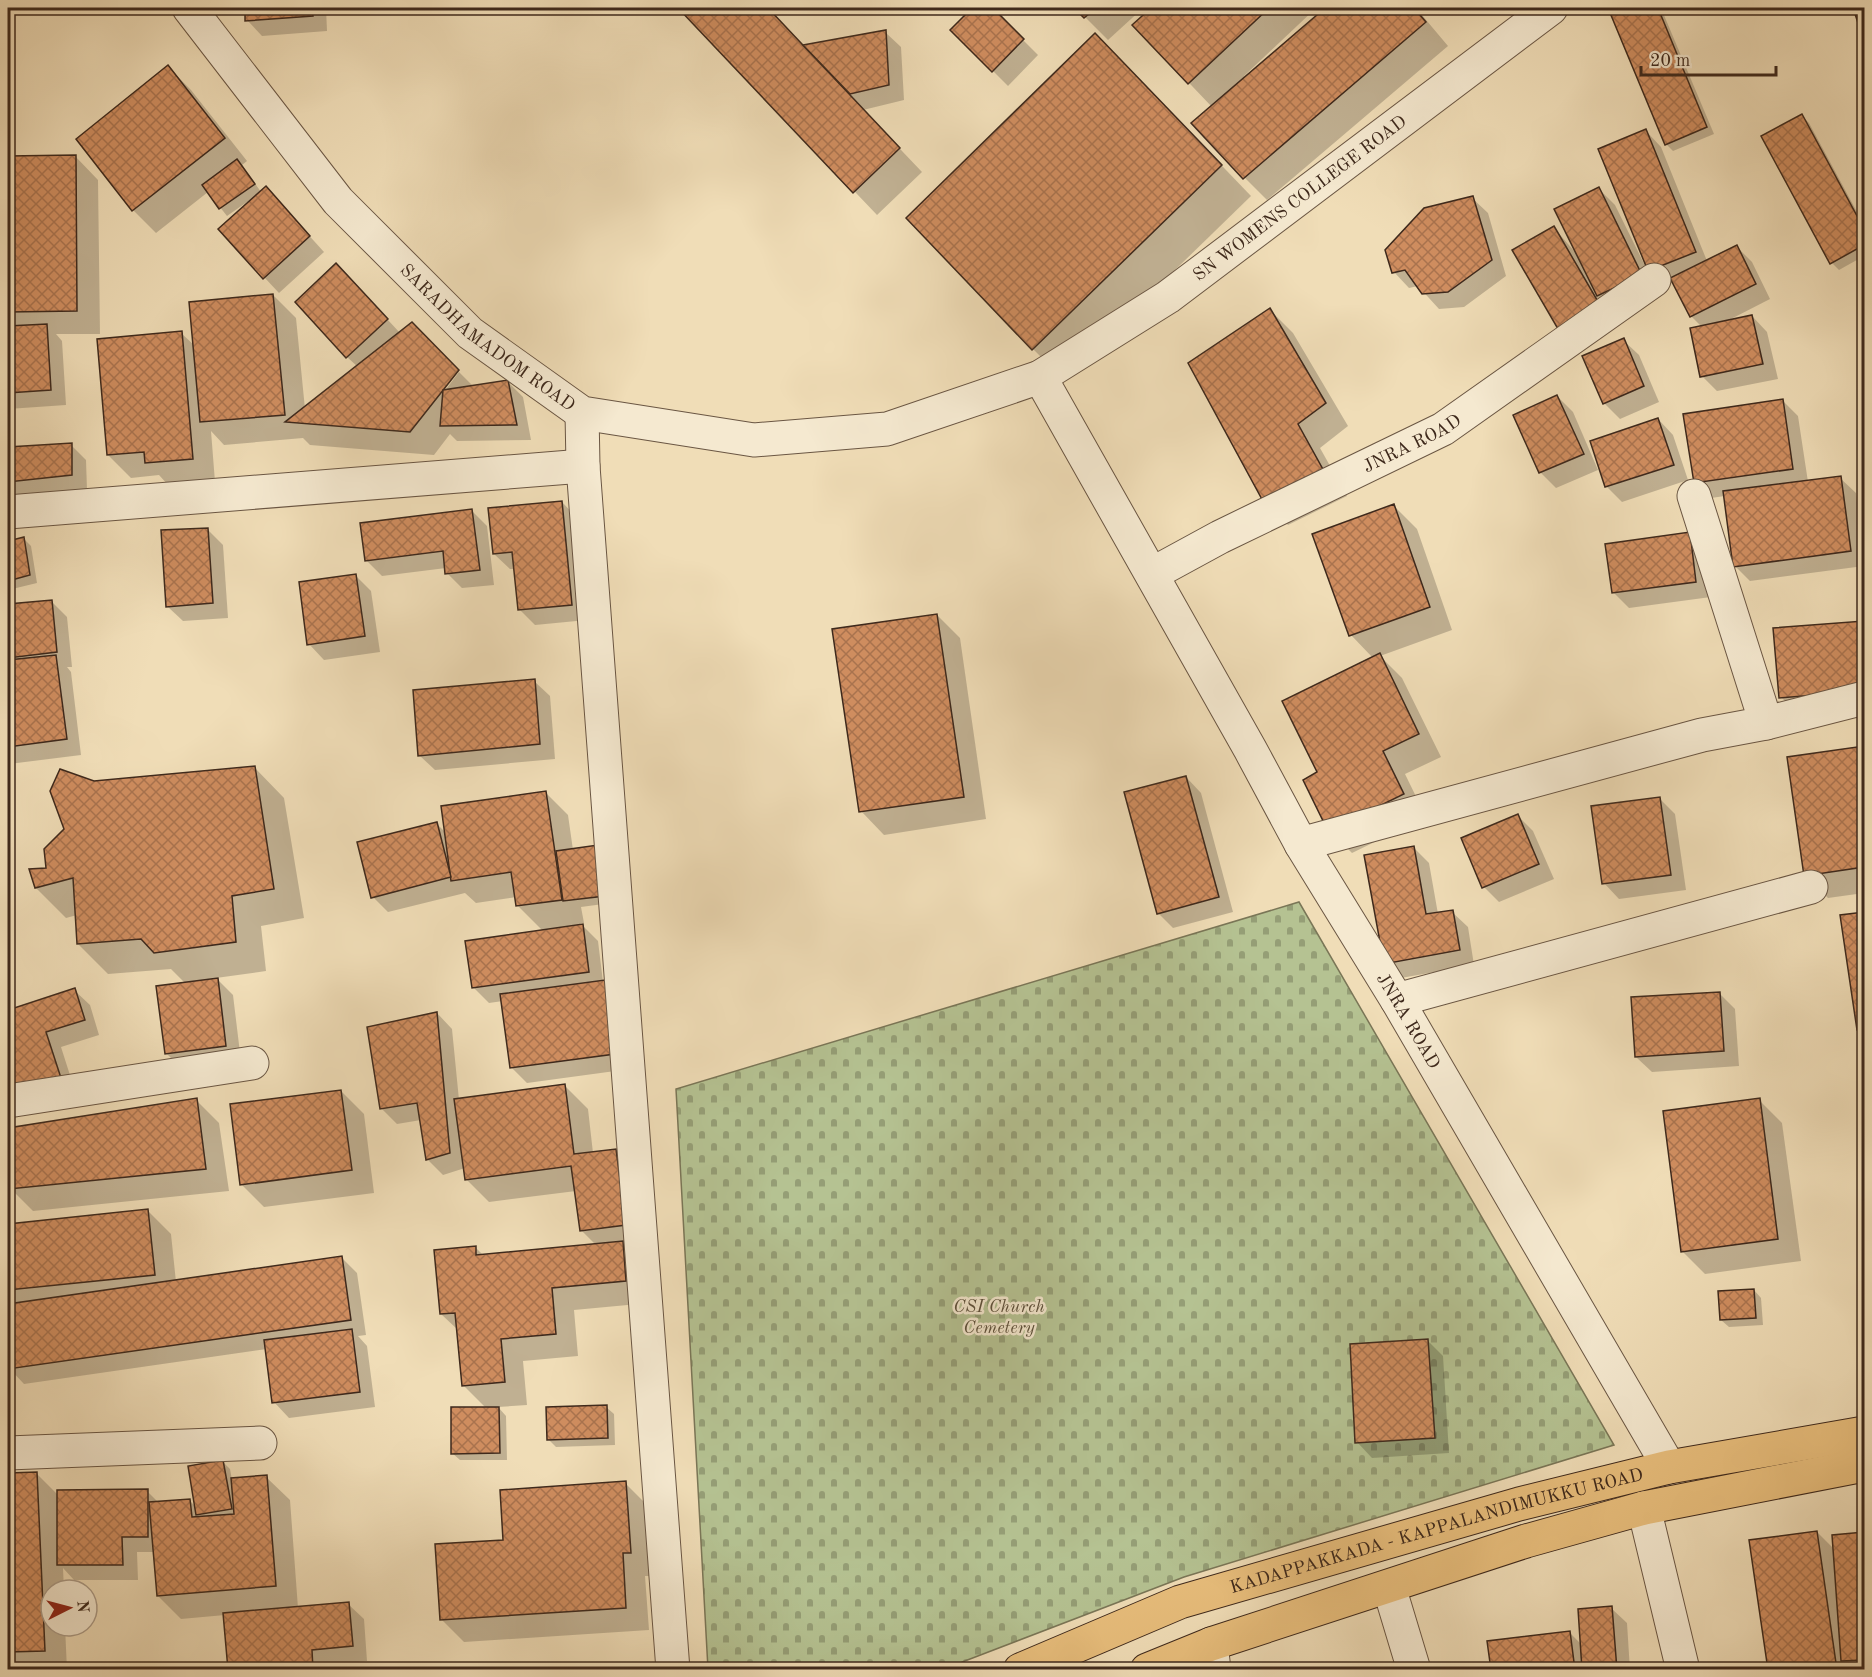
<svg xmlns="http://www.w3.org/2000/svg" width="1872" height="1677" viewBox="0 0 1872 1677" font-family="'Old Standard TT',serif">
<defs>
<pattern id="cemetery-stones" width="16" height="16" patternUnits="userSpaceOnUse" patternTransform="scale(1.5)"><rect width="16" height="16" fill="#b5c292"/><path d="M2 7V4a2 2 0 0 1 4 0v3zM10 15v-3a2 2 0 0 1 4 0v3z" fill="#959e76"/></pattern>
<pattern id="building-cross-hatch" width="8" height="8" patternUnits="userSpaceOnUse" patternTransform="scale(1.5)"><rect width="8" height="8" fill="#cf8d5f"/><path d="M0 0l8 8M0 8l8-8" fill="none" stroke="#a9734e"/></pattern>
</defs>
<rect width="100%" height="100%" fill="#f0ddb7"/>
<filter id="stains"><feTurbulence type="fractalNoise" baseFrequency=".00333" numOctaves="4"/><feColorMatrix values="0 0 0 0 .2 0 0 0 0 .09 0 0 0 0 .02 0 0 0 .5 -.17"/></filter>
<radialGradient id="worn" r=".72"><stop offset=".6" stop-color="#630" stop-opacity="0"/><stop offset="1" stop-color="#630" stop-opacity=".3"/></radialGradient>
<path fill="url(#cemetery-stones)" stroke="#7a7657" stroke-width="1.5" d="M1299,902L1614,1445L1184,1577L944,1669H708L676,1089Z"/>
<g fill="#0003">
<path d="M246,8H326L327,31L262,36L247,20Z"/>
<path d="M680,8H767L804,46L885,32L901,47L904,100L863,110L922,172L877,215Z"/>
<path d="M964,8H991L1038,55L1008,86L952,30L969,13Z"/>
<path d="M1076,8H1143L1108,40Z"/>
<path d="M1153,8H1316L1244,76L1245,78L1327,8H1416L1448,46L1267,200L1244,177L1212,107L1134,25Z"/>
<path d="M1610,8H1661L1714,134L1673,151L1666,144Z"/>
<path d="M1854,8H1864V36Z"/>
<path d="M1125,65L1251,196L1063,379L1033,349Z"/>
<path d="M168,67L191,90L247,161L242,165L261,192L266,188L324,252L279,293L264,277L247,202L227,216L208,192L156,233L133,210Z"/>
<path d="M1802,116L1809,123L1864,225V256L1839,270L1832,263Z"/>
<path d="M1646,131L1661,147L1707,261L1736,246L1752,262L1770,299L1729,320L1752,316L1767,332L1778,379L1717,391L1702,376V327L1691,316L1674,282L1665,286L1646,267Z"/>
<path d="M75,156L98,180L100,334H56L62,341L66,405L8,409V157Z"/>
<path d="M1599,189L1615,205L1657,290L1575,344L1554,228L1575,252L1577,251Z"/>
<path d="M1472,198L1488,213L1506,276L1464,307L1439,309L1418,286L1409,288L1394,272Z"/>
<path d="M352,281L400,333L440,392H444L459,372L474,387L507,381L523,397L531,440L457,441L450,434L434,455L310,445L303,438L224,445L211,431L215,482L169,486L159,475L131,478L108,455L181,333L194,345L273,295L296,318L305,409L358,367L347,357Z"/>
<path d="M1270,310L1293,333L1348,426L1320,448L1347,496L1288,525L1265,502Z"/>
<path d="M1623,340L1639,355L1659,402L1620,419L1604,403Z"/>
<path d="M1557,396L1573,412L1598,470L1556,488L1541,473L1515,416Z"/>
<path d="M1783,401L1798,416L1808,482L1840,478L1856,493L1864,566L1750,581L1735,566L1725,496L1711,498L1695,483Z"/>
<path d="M1658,419L1673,435L1688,480L1622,502L1607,487L1592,441Z"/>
<path d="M71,445L86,460L87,490L8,499V448Z"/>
<path d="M562,502L577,518L587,620L535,625L519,609L515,569H510L494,554Z"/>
<path d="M1394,506L1417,529L1452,630L1380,656L1402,678L1441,757L1405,774L1426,817L1352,853L1329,830L1319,773L1373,658L1351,635Z"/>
<path d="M471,510L487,526L494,585L462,588L447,573L446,568L382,576L366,560Z"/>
<path d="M207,529L223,545L228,618L183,621L167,606Z"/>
<path d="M1689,534L1711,597L1629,608L1614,593Z"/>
<path d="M24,539L31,546L37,583L8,590V542Z"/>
<path d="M356,576L371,591L380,652L324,660L309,644Z"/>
<path d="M51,601L67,617L72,667H67L71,672L81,755L9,764L8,605Z"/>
<path d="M937,615L960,638L986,819L884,835L861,811Z"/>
<path d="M1864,622V707L1796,712L1781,697L1775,629Z"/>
<path d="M534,681L550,696L555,759L435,770L419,755Z"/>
<path d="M1864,748V893L1828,898L1805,875L1789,758Z"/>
<path d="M254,767L284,798L304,918L261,926L266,971L216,978L233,995L241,1061L182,1069L166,1053L186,984L171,969L108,974L78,944L77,915L66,918L36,888L66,830L94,783Z"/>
<path d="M1186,777L1201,793L1233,912L1173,928L1158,913Z"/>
<path d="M545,792L568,815L573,850L611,903L581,907L584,923H580L598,941L603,982L630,1069L527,1083L512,1068L503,1001L489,1003L473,987L543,931L518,906L517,897L476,903L465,893L388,912L373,897L437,824L446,833Z"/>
<path d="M1659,798L1675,814L1686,890L1619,899L1604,883Z"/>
<path d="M1518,816L1533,831L1554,879L1499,902L1484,887Z"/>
<path d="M1413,847L1429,863L1438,914L1452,912L1468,927L1474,965L1401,978L1385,963Z"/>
<path d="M1864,913V1036L1858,1030L1842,916Z"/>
<path d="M74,990L90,1005L99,1035L61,1047L76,1094L8,1089V1011Z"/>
<path d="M1719,993L1735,1009L1739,1066L1652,1072L1636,1057Z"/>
<path d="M437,1013L452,1029L459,1100L565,1086L588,1109L593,1153L616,1150L639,1174L649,1303L574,1310L578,1356L523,1361L527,1405L498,1407L506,1416L507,1460H460L452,1453L486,1408L463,1385L458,1330L441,1314L475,1247L483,1255L596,1245L581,1230L576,1191L489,1202L466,1179L465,1168L443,1175L427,1159L421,1120L397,1124L382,1109L369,1028Z"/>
<path d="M341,1091L364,1114L374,1193L264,1207L241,1184Z"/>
<path d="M196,1100L219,1123L229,1191L33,1211L10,1188L8,1130Z"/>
<path d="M1759,1100L1782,1123L1801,1261L1705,1274L1682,1251Z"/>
<path d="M148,1211L171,1234L176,1282L342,1258L357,1273L366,1335L358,1336L367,1346L375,1407L289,1418L274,1402L267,1349L24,1384L9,1368L8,1358V1226Z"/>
<path d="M1754,1290L1761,1298L1763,1325L1729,1327L1721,1320Z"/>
<path d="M1427,1340L1443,1356L1449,1453L1372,1458L1357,1442Z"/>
<path d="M606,1407L614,1414L615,1445L556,1447L548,1439Z"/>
<path d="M223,1462L230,1469L232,1480L266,1477L290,1500L298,1608L348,1604L364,1619L367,1661L326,1665L327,1670H229L225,1615L181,1619L158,1596L155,1552H137L138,1580H74L63,1568L64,1590H51V1626H65L67,1670H8V1475L36,1473L58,1495L147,1491L159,1503L189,1500L196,1507Z"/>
<path d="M625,1483L648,1506L653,1576H645L649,1630L464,1642L441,1619L504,1541Z"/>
<path d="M1817,1532L1835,1550L1833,1536L1864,1533V1670H1769Z"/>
<path d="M1611,1608L1627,1623L1630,1670H1493L1569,1632L1582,1645Z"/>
</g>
<g fill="url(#building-cross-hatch)" stroke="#3e291c" stroke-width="1.5">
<path d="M245,8H312L313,16L245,21Z"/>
<path d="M678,8H768L900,148L853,193Z"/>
<path d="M972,8H993L1024,39L992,72L950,30Z"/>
<path d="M1074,8H1096L1084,18Z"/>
<path d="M1151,8H1269L1188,84L1132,25Z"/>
<path d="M1325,8H1414L1426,22L1243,179L1191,123Z"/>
<path d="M1608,8H1658L1707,127L1665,145Z"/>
<path d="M1853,8H1864V41Z"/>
<path d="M886,30L889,85L850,94L803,45Z"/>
<path d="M1095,33L1222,165L1032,350L906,218Z"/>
<path d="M168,65L225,138L132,211L76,139Z"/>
<path d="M1802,114L1864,229V245L1830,264L1761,136Z"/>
<path d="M1646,129L1696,252L1648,271L1598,149Z"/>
<path d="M76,155L77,311L8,312V156Z"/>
<path d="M237,159L255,184L219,209L202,185Z"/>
<path d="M266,186L310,236L263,279L218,229Z"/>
<path d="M1599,187L1642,275L1597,296L1554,209Z"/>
<path d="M1473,196L1492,260L1448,292L1422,294L1405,270L1392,273L1385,250L1424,208Z"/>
<path d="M1554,226L1600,305L1558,329L1512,250Z"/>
<path d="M1737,245L1756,284L1690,317L1670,278Z"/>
<path d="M336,263L388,319L346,358L295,302Z"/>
<path d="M273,294L285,415L200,422L189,302Z"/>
<path d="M1270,308L1326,403L1298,424L1325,473L1264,503L1188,363Z"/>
<path d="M1752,315L1763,364L1700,377L1690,328Z"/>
<path d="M412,322L459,370L410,432L285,422Z"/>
<path d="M47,324L51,390L8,393V326Z"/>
<path d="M182,331L193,459L145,463L144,452L107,455L97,339Z"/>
<path d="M1624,338L1644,386L1603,404L1582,356Z"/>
<path d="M508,380L517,425L440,426L443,390Z"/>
<path d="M1557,395L1584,454L1539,473L1513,415Z"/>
<path d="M1783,399L1793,469L1694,483L1683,414Z"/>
<path d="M1658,418L1674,465L1605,487L1590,441Z"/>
<path d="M72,443V475L8,482V447Z"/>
<path d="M1841,476L1851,551L1733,567L1723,491Z"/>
<path d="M562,501L572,605L518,610L512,552L493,554L488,508Z"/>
<path d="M1394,504L1430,607L1349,636L1312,534Z"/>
<path d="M472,509L480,570L445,574L443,551L365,561L360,523Z"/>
<path d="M208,528L213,603L166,607L161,530Z"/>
<path d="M1690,532L1696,582L1612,593L1605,544Z"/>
<path d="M24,537L30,575L8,581V541Z"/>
<path d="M356,574L365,636L307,645L299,582Z"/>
<path d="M52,600L57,652L8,658V604Z"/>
<path d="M937,614L964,797L859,812L832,629Z"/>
<path d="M1864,621V691L1779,698L1773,628Z"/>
<path d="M1380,653L1419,734L1383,751L1404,794L1328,831L1303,780L1317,772L1282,701Z"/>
<path d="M56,655L67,739L8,747V660Z"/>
<path d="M535,679L540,744L418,756L413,690Z"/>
<path d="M1864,746V867L1804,876L1787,757Z"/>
<path d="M255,766L274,889L232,896L236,942L154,953L141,939L77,944L73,878L35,888L29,869L46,868L44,849L64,829L50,791L60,769L94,781Z"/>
<path d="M1186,776L1219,897L1157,914L1124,792Z"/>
<path d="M546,791L562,900L516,906L511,872L451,881L441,806Z"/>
<path d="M1660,797L1671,875L1602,884L1591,806Z"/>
<path d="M1518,814L1539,864L1482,888L1461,838Z"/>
<path d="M437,822L451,877L371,898L357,842Z"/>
<path d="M598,845L605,896L563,901L556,851Z"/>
<path d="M1414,846L1426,914L1453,910L1460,950L1384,964L1364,855Z"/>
<path d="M1864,912V1029L1857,1030L1840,915Z"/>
<path d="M583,924L589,972L472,988L465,941Z"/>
<path d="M218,978L226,1046L165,1054L156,986Z"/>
<path d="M605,980L615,1054L510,1068L500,994Z"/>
<path d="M75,988L85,1020L46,1032L61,1078L8,1094V1010Z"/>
<path d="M1720,992L1724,1051L1635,1057L1631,997Z"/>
<path d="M437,1012L450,1153L426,1160L417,1103L380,1109L367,1027Z"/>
<path d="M565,1084L574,1154L616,1149L626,1225L580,1231L571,1166L465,1180L454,1099Z"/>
<path d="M341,1090L352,1170L240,1185L230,1104Z"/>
<path d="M197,1098L206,1169L9,1189L8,1128Z"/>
<path d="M1760,1098L1778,1239L1681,1252L1663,1111Z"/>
<path d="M148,1209L155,1275L8,1290V1224Z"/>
<path d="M623,1241L626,1281L552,1288L556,1334L501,1339L505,1382L462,1386L455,1313L440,1314L434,1250L476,1246V1255Z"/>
<path d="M342,1256L351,1320L8,1369V1304Z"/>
<path d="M1754,1289L1756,1318L1720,1320L1718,1291Z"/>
<path d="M352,1329L360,1392L272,1403L264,1340Z"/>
<path d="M1428,1339L1435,1438L1355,1443L1350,1344Z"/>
<path d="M607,1405L608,1438L547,1440L546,1407Z"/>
<path d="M451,1407H499L500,1453L451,1454Z"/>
<path d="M223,1460L232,1509L196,1515L188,1466Z"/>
<path d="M37,1472L45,1651L8,1652V1473Z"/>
<path d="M267,1475L276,1586L157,1596L149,1502L190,1499L192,1517L234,1514L231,1478Z"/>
<path d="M626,1481L631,1553H623L626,1608L440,1620L435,1544L503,1540L500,1490Z"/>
<path d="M148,1489V1537H122L123,1565H57V1490Z"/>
<path d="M1817,1531L1837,1670H1768L1749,1540Z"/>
<path d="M1864,1532V1660L1841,1661L1832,1535Z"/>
<path d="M349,1602L353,1646L312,1650L313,1670H228L223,1613Z"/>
<path d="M1612,1606L1617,1670H1582L1578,1609Z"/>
<path d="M1570,1631L1575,1670H1491L1487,1641Z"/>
</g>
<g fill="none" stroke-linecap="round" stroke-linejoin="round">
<defs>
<g id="minor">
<path id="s1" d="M189,8L338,201L470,333L582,413L754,440L887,429L1040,377L1168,297L1551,8"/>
<path id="s2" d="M1040,377L1250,749L1301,844L1397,1000L1669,1467"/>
<path d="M582,413L583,466L673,1670"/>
<path d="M1694,496L1766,723"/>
<path d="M8,512L583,466"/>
<path id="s3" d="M1152,574L1220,537L1443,429L1654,280"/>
<path d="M1301,844L1702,735L1766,723L1864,698"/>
<path d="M1397,1000L1811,887"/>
<path d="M8,1101L252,1063"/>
<path d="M8,1453L260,1443"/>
<path d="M1644,1508L1683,1670"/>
<path d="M1389,1587L1414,1670"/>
<path d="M1211,1644L1214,1670"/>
</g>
<g id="major">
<path id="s4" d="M1020,1670L1180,1602L1519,1504L1669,1467L1864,1433"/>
<path d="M1147,1670L1211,1644L1526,1541L1644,1508L1864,1465"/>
</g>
</defs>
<use href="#minor" stroke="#6a5643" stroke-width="35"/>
<use href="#major" stroke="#3e291c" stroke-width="35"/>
<use href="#minor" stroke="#f5e9d0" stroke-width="33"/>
<use href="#major" stroke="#e8be7c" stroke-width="33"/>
</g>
<g text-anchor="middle" stroke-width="5" stroke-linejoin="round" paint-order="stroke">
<g font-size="18" fill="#3e291c" stroke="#f5e9d0">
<text dy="6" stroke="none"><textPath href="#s1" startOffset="1353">SN WOMENS COLLEGE ROAD</textPath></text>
<text dy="6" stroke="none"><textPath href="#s1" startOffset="447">SARADHAMADOM ROAD</textPath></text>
<text dy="6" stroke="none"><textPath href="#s3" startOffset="291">JNRA ROAD</textPath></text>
<text dy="6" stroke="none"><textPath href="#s2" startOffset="742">JNRA ROAD</textPath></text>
<text dy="6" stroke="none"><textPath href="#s4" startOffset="440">KADAPPAKKADA - KAPPALANDIMUKKU ROAD</textPath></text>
</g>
<g font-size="18" font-style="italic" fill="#5c4f3a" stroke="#f5e9d0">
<text x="999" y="1312">CSI Church<tspan x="999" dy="21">Cemetery</tspan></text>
</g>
</g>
<rect width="1872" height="1677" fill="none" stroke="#f0ddb7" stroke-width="30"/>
<rect x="9" y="9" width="1854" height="1659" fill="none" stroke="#3e291c" stroke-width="3"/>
<rect x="15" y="15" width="1842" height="1647" fill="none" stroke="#3e291c" stroke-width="1.5"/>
<g transform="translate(69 1608) rotate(84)"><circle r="28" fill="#f5e9d0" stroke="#ac9c88" stroke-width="1.5"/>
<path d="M0-4.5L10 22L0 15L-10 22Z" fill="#8f2418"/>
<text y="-9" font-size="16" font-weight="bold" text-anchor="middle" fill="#3e291c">N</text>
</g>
<path d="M1641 66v9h135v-9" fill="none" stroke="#3e291c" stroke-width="3"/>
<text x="1650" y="66" font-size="18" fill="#3e291c" stroke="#f5e9d0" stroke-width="4.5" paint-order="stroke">20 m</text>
<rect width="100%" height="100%" filter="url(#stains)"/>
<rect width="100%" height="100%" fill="url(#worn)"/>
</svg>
